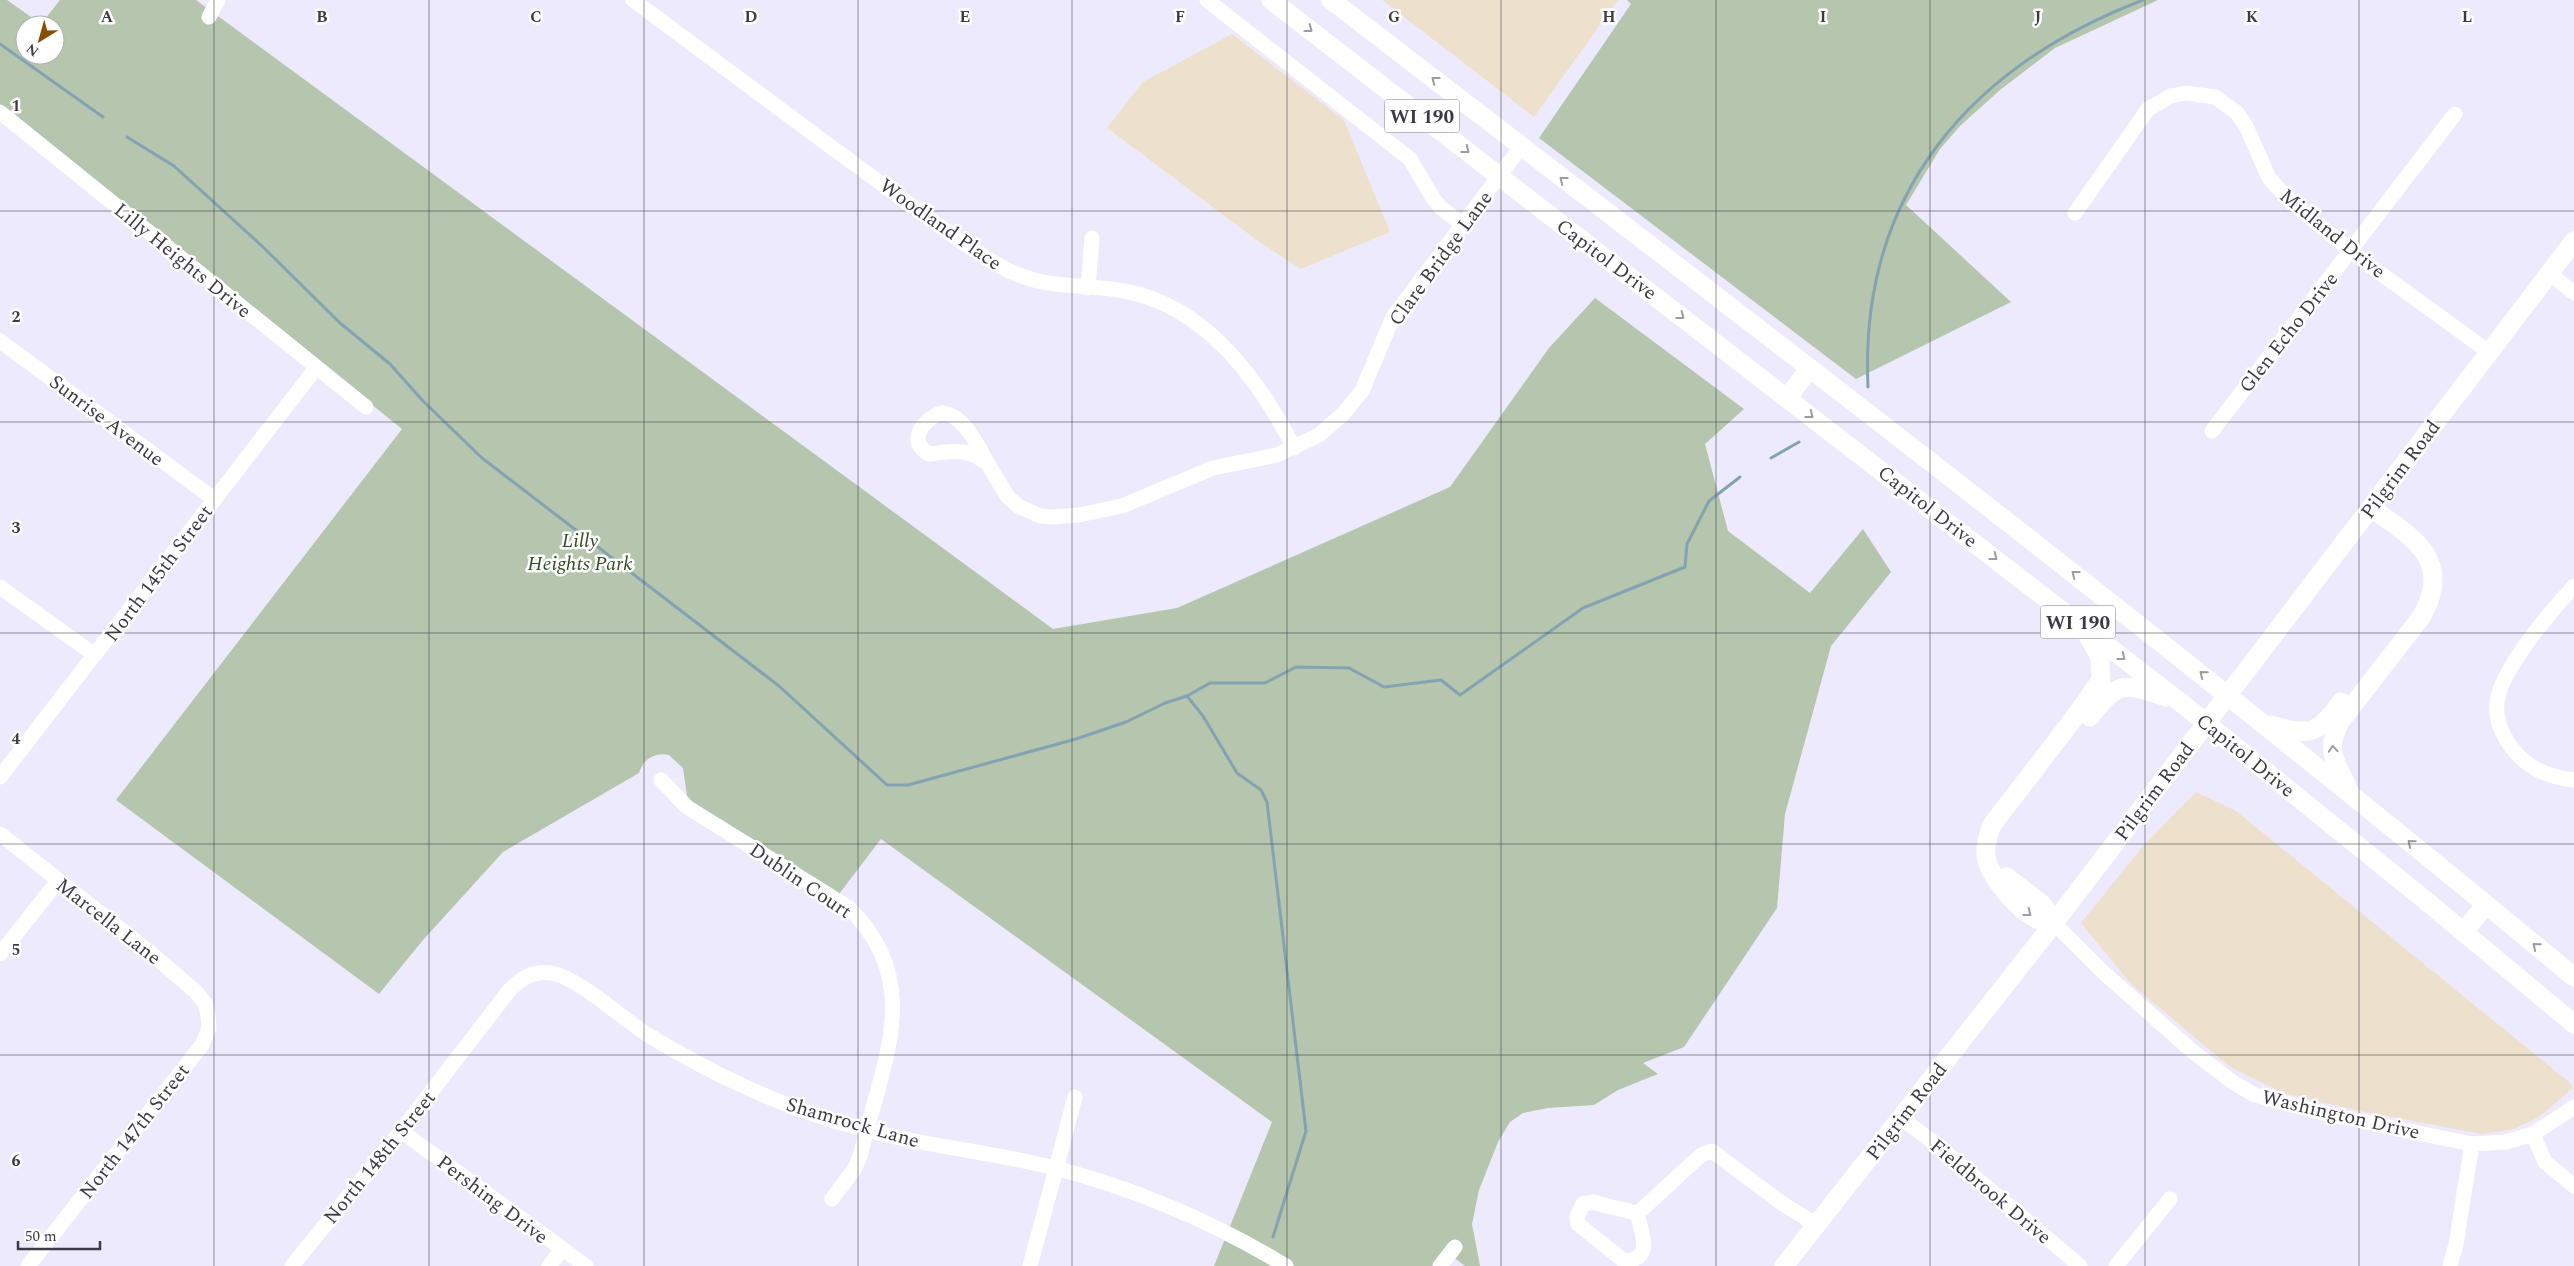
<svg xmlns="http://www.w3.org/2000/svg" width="2574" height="1266" viewBox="0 0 2574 1266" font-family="Spectral,serif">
<rect width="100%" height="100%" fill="#edeafd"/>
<g fill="#ede1cd">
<path d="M1382,0H1618L1534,117Z"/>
<path d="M1232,34L1344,120L1390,232L1301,269L1258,241L1107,128L1143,82Z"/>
<path d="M2196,792L2236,811L2569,1082L2573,1088L2539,1117L2514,1129L2482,1134L2360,1111L2283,1093L2230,1067L2131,984L2081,923L2143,846Z"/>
</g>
<g fill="#b5c5ae" fill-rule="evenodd">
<path d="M0,0H7L41,24L60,0H196L1053,629L1177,608L1450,487L1549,348L1595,298L1744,409L1705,444L1728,531L1810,593L1863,529L1891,572L1831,646L1785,814L1777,908L1684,1047L1643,1063L1658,1074L1618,1090L1594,1105L1548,1108L1523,1113L1510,1122L1498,1142L1479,1190L1472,1224L1480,1266H1465L1445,1251L1434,1266H1214L1272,1122L881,839L839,894L699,809L687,796L683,768L669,755C655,752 643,759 639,773L503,852L423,940L379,994L116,800L402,429L0,106ZM25,25H55V55H25Z"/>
<path d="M1627,0H2158L2055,48L2000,90L1960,126L1940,149L1906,205L2011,302L1856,379L1539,138L1631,4Z"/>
</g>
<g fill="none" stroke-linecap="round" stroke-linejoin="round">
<g stroke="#83a3b1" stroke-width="3">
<path d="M0,44L103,117"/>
<path d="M127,137L174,166L262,246L340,323L390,364L423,401L482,458L779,686L887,785H908L1076,739L1126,722L1165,703L1187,696L1210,683H1265L1296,667L1349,668L1384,687L1441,680L1460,695L1583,608L1685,567L1687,544L1709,501L1740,477"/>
<path d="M1868,387C1859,194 1969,67 2143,0"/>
<path d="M1771,458L1799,442"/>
<path d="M1187,696L1203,716L1237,773L1261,790L1267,802L1306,1131L1273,1237"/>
</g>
<g stroke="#fff" stroke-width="15">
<path d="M633,0C714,60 794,120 875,179C914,207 952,237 993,262C1041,292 1074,282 1124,291C1204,305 1259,379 1294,448"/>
<path d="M1207,0L1410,159L1433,198L1440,207L1462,224"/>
<path d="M209,17L218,0"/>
<path d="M0,112L366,407"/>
<path d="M2075,213L2148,109L2171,96L2186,93L2215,97L2237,113L2246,126L2269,178L2291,202L2362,260L2489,352"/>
<path d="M2549,273L2574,293"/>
<path d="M1088,288L1092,238"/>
<path d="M0,341L214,499"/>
<path d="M941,413C963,413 979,447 988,464C965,447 956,451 929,454C906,442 923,419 941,413Z"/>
<path d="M2212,431L2455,114"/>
<path d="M988,464L1008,497L1018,506L1040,516L1054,517L1079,515L1122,506L1213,468L1277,455L1319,435L1343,414L1362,391L1393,317L1521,147"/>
<path d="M2574,586C2551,611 2501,669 2497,702C2495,720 2502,734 2512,748C2528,769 2549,777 2574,780"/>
<path d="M0,587L95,655"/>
<path d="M0,777L316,368"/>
<path d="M661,780L687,807L848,907C926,982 882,1063 861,1153L855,1168L832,1199"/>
<path d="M0,834L152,954L195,991L205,1003L208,1015L209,1028L202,1045L28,1266"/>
<path d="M2054,923L2103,972L2192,1051L2234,1083L2255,1095L2327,1114L2472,1144L2506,1142L2533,1134L2574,1107"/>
<path d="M0,954L58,881"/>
<path d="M1901,1118L1937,1145L2080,1266"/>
<path d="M401,1131L586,1266"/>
<path d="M2533,1134L2545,1162L2574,1186"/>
<path d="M1594,1202C1609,1208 1623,1208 1637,1214C1642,1233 1654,1260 1624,1261L1578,1224L1577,1217L1583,1204Z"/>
<path d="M1637,1214L1701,1155L1712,1151L1783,1204L1817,1225"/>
<path d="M292,1266L401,1131L508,992C520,978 534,970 552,973C578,978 621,1017 645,1033C679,1054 714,1073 750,1089C798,1111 849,1127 900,1138C952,1149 1004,1155 1055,1168C1136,1189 1215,1223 1286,1266"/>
<path d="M549,1266L562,1250"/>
<path d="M1030,1266L1075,1097"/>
<path d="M1440,1266L1455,1247"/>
<path d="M2116,1266L2170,1199"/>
<path d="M2450,1266L2456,1244L2472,1144"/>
</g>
<g stroke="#fff" stroke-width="19">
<path d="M1271,0L2180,702L2425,900L2574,1024"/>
<path d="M1331,0C1749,321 2168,640 2574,977"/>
<path d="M1788,397L1809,369"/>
<path d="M2090,717C2119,680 2123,683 2166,697"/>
<path d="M2272,725C2310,737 2318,734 2341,702"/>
<path d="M2348,788C2335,761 2325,750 2340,722L2422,616C2453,560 2413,537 2371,508"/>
<path d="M2007,877L2043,905L2054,923"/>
<path d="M2054,923C2048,921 2040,921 2035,918C2018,910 1987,874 1986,855C1985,844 1988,835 1992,825L2071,722L2101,680L2100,657L2086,632"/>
<path d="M2463,932L2486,905"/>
<path d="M1784,1266L2054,923L2574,241"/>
</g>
</g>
<defs><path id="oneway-chevron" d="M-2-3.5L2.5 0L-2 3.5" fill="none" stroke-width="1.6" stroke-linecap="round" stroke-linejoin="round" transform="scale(1.25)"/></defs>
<g stroke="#9e9ca2">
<use href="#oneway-chevron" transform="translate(1309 29) rotate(37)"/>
<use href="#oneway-chevron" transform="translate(1435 80) rotate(-142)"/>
<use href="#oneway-chevron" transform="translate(1466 150) rotate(38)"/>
<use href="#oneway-chevron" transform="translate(1563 180) rotate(-142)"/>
<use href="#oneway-chevron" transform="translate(1681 316) rotate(37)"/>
<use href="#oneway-chevron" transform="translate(1810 415) rotate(38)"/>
<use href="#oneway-chevron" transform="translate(1994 557) rotate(38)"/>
<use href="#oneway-chevron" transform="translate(2075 574) rotate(-142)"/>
<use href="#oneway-chevron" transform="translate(2122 657) rotate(38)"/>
<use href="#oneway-chevron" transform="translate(2203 674) rotate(-141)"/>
<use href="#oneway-chevron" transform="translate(2333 749) rotate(-94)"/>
<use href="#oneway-chevron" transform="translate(2411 843) rotate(-140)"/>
<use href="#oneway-chevron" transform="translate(2028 913) rotate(38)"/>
<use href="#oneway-chevron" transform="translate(2536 946) rotate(-140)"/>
</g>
<path fill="none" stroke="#3d3a46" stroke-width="1" stroke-opacity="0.55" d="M214,0V1266M429,0V1266M644,0V1266M858,0V1266M1072,0V1266M1287,0V1266M1501,0V1266M1716,0V1266M1930,0V1266M2145,0V1266M2359,0V1266M0,211H2574M0,422H2574M0,633H2574M0,844H2574M0,1055H2574"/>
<g text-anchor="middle" stroke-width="5" stroke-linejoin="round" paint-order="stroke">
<g fill="#fff" stroke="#77757e" stroke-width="1">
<rect x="1384.5" y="99.5" width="75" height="33" rx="4"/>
<rect x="2040.5" y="605.5" width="75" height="33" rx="4"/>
</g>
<g font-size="19" font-weight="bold" fill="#3d3a46">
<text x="1422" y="123">WI 190</text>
<text x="2078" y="629">WI 190</text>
</g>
<g font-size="20" fill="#3d3a46" stroke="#fff">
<text transform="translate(941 224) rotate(35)" y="7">Woodland Place</text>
<text transform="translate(2333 233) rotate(39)" y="7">Midland Drive</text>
<text transform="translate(1440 258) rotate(-54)" y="7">Clare Bridge Lane</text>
<text transform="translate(1607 259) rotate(37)" y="7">Capitol Drive</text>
<text transform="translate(183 260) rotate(39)" y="7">Lilly Heights Drive</text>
<text transform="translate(2288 332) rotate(-52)" y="7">Glen Echo Drive</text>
<text transform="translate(107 420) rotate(37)" y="7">Sunrise Avenue</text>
<text transform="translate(2400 469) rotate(-53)" y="7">Pilgrim Road</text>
<text transform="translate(1928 506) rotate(38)" y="7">Capitol Drive</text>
<text transform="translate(158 573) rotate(-53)" y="7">North 145th Street</text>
<text transform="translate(2246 755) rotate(39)" y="7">Capitol Drive</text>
<text transform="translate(2154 791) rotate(-53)" y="7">Pilgrim Road</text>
<text transform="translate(801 880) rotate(34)" y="7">Dublin Court</text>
<text transform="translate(109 921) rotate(38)" y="7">Marcella Lane</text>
<text transform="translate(1906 1111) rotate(-52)" y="7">Pilgrim Road</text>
<text transform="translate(2341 1114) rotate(13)" y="7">Washington Drive</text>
<text transform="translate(853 1122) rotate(16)" y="7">Shamrock Lane</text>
<text transform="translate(134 1131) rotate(-52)" y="7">North 147th Street</text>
<text transform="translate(379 1157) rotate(-51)" y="7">North 148th Street</text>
<text transform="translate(1991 1191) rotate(40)" y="7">Fieldbrook Drive</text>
<text transform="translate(493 1199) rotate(37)" y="7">Pershing Drive</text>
</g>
<g font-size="20" font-style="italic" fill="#324c25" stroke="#fff">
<text x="580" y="547">Lilly<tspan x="580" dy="23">Heights Park</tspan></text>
</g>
</g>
<g font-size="16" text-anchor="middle" font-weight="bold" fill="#3d3a46" stroke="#fff" stroke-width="5" stroke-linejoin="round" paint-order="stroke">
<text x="107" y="22">A</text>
<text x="322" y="22">B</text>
<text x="536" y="22">C</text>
<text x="751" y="22">D</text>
<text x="965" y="22">E</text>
<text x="1180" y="22">F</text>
<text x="1394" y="22">G</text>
<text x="1609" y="22">H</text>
<text x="1823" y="22">I</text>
<text x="2038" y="22">J</text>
<text x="2252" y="22">K</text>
<text x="2467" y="22">L</text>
<text x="16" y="111">1</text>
<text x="16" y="322">2</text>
<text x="16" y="533">3</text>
<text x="16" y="744">4</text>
<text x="16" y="955">5</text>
<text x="16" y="1166">6</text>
</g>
<g transform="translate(40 40) rotate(217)"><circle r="24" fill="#ffffff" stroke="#b1b0b5"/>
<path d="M0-4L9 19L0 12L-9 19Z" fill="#875000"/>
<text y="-8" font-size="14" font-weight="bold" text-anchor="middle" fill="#3d3a46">N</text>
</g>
<path d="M18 1241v8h82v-8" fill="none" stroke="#3d3a46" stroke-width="2.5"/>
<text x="25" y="1241" font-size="15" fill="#3d3a46" stroke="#ffffff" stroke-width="4" paint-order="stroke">50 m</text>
</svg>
